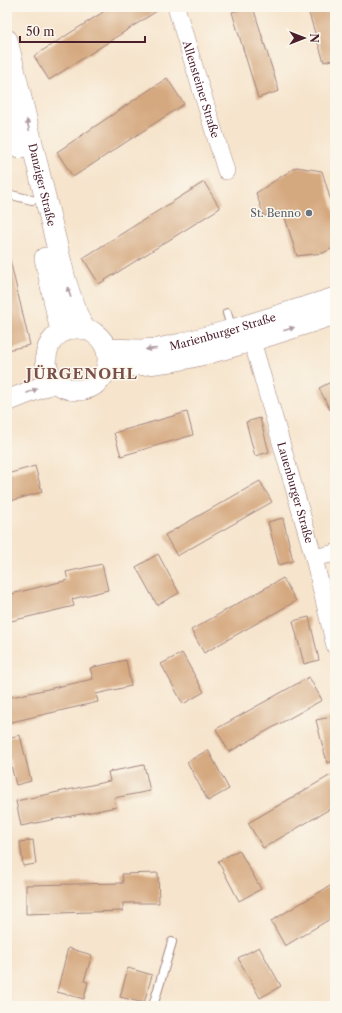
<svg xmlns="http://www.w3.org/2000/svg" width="342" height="1013" viewBox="0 0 342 1013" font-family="'Libre Caslon Text',serif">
<rect width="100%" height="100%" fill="#fbf7ec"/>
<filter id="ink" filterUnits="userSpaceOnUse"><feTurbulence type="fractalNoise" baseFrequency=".025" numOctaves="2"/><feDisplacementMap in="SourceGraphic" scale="8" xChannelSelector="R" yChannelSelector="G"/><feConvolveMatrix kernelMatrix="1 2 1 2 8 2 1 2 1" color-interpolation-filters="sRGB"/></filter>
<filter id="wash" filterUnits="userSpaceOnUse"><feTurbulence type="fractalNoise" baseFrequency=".012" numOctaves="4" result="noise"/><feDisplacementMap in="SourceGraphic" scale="16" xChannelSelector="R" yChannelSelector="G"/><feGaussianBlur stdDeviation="0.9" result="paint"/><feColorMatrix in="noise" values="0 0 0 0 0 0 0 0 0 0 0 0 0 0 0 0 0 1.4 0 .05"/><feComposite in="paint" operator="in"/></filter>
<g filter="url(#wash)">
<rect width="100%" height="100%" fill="#f6e4cc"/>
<g id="blocks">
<g fill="#d5a980">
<path d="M111,7H159L160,9L49,80L34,56Z"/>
<path d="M249,7H253L279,91L258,98L232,12Z"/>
<path d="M307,7H335V59L324,62Z"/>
<path d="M167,78L184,104L73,177L57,152Z"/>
<path d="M296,167L322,171L335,215V247L323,253L297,256L283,211L264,216L256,193Z"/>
<path d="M204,182L220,208L99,284L83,258Z"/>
<path d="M7,247L30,345L7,350Z"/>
<path d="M335,380V408L330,410L319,388Z"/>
<path d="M187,412L193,435L121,456L114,433Z"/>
<path d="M260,418L269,452L255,456L246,422Z"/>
<path d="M35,466L42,492L7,502V474Z"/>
<path d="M260,481L272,502L177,556L165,535Z"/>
<path d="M283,518L293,561L279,565L268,522Z"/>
<path d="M158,554L179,593L157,605L136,567Z"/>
<path d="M102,564L108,590L72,599L74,606L7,622V595L68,580L66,572Z"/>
<path d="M283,578L296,601L204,653L191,630Z"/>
<path d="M309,617L319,660L304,664L293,621Z"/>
<path d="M182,653L204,692L183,704L161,664Z"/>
<path d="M126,660L131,686L96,694L98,702L7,723V698L93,679L90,668Z"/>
<path d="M309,677L322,700L229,752L216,729Z"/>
<path d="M331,717L335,732V761L327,763L316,720Z"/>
<path d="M20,735L31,781L16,785L7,750V738Z"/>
<path d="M208,750L229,789L208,801L187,762Z"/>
<path d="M144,765L150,791L114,798L116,807L21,826L16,801L110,781L108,772Z"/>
<path d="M331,775L335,782V806L263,848L248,823Z"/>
<path d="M33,840L36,864L23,866L20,842Z"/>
<path d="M239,850L261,889L239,901L218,861Z"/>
<path d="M158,873L159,903H123V911L26,914V885L123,883L122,874Z"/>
<path d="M335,883V916L285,946L271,921Z"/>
<path d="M259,947L281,986L260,998L238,958Z"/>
<path d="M68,948L92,955L84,981L88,982L84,999L57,992Z"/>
<path d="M128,968L152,975L144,1003L120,997Z"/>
</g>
</g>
</g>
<g filter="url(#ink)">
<use href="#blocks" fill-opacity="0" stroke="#a0827c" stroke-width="1"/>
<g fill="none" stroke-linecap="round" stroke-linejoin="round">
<defs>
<g id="service">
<path d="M7,194L32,200"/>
<path d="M227,313L232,330"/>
<path d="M153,1006L172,942"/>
</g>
<g id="minor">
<path id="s1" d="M176,7L226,171"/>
<path id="s2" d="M249,330L314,558L335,646"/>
<path d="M314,558L335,553"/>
</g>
<g id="tertiary">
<path id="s3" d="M7,40L65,279L74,307L83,328"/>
<path d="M7,102L19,148"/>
<path d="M45,258L61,332"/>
<circle cx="77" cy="359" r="31"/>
<path id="s4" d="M107,349L140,350L158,349L181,344L232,330L335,298"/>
<path d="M107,368C132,366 158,364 183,359C234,348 285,330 335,314"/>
<path d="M7,401L57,381"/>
</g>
</defs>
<use href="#service" stroke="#a0827c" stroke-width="10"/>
<use href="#minor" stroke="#a0827c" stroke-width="18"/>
<use href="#tertiary" stroke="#a0827c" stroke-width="22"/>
<use href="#service" stroke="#fff" stroke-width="8"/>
<use href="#minor" stroke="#fff" stroke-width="17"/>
<use href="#tertiary" stroke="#fff" stroke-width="21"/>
</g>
<defs><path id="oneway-solid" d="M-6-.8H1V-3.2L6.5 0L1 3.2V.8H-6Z"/></defs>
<g fill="#ae9aa0">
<use href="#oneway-solid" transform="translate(28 125) rotate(-103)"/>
<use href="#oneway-solid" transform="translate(69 292) rotate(-108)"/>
<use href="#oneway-solid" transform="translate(289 329) rotate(-18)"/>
<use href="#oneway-solid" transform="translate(151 349) rotate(175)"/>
<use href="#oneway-solid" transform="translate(32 391) rotate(-22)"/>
</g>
</g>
<circle fill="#6b7280" stroke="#fbf7ec" stroke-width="1.5" cx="309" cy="213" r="4"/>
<g text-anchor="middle" stroke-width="3" stroke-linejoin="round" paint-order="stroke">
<g font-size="11" fill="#4a1f2b" stroke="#fbf7ec">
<text dy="4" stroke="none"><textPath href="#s1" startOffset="86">Allensteiner Straße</textPath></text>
<text dy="4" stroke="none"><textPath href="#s3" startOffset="149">Danziger Straße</textPath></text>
<text dy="4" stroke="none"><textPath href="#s4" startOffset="118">Marienburger Straße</textPath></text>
<text dy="4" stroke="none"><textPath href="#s2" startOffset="169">Lauenburger Straße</textPath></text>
</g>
<g font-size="11" fill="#5b616d" stroke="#fbf7ec" text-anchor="end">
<text x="301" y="217">St. Benno</text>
</g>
<g font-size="15" font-weight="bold" letter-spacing="1" fill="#7b4f49" stroke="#fbf7ec">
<text x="82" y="379">JÜRGENOHL</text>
</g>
</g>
<rect width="342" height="1013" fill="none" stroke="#fbf7ec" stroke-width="24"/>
<g transform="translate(304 38) rotate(90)" stroke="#fbf7ec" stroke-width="3" paint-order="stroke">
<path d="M0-3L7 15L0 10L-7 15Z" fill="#4a1f2b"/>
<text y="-6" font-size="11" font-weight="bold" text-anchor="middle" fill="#4a1f2b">N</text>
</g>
<path d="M20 36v6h125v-6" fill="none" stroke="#4a1f2b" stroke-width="2"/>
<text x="26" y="36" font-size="12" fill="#4a1f2b" stroke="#fbf7ec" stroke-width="3" paint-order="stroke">50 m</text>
</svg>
